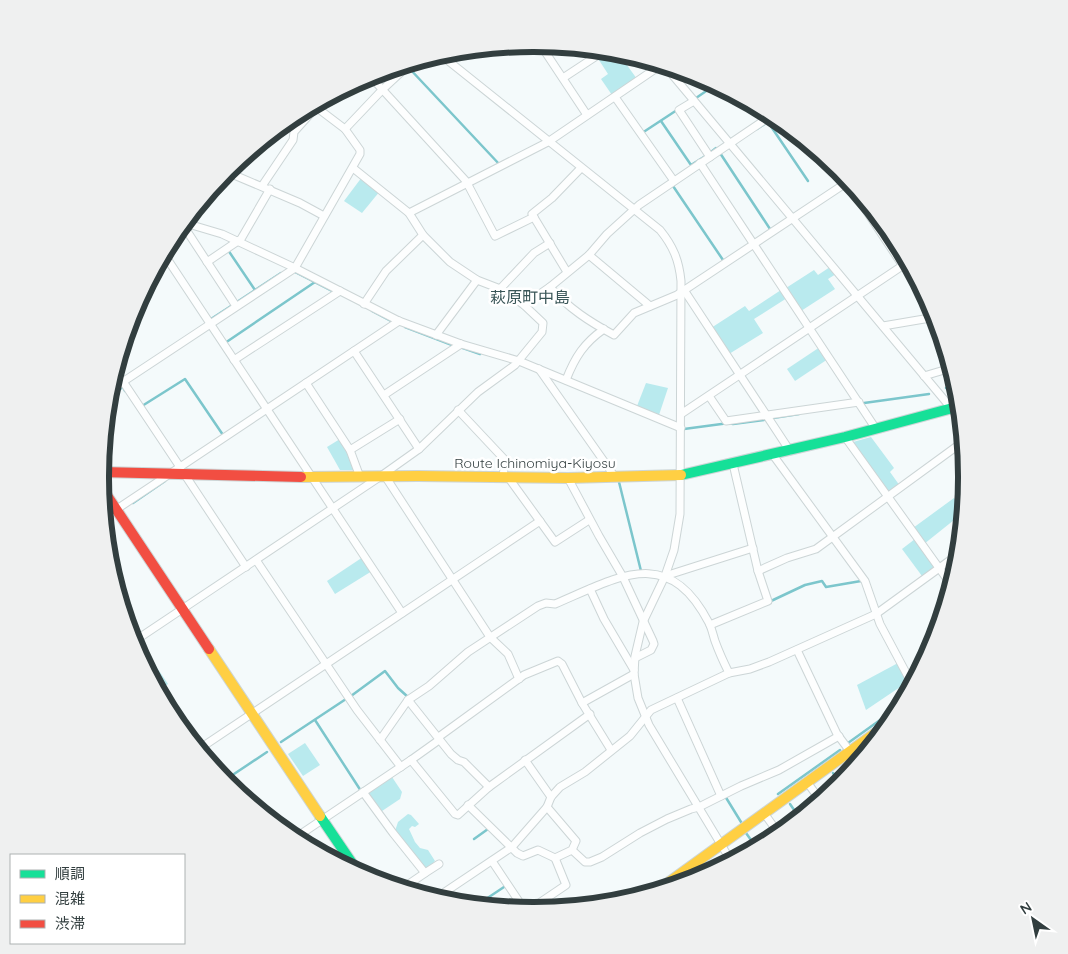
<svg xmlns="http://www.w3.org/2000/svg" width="1068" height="954" viewBox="0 0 1068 954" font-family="Quicksand,'Noto Sans JP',sans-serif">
<rect width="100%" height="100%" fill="#f4fafb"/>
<g fill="#b9eaee">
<path d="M606,51L619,52L631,56L624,61L637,79L612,95L601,79L608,74L597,57Z"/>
<path d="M362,177L380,191L362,213L344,201Z"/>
<path d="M830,267L836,274L828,279L835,289L801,311L786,288L814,270L818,275Z"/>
<path d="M781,290L787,298L754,319L763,333L729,354L711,328L745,306L749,311Z"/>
<path d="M820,347L828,359L795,381L787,369Z"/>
<path d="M646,383L668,388L659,415L637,406Z"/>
<path d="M871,437L894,468L890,472L900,486L890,492H887L852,444L853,442Z"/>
<path d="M340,439L348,452L355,470H340L327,447Z"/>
<path d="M965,497L964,512L924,544L913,528L954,498L957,502Z"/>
<path d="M915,539L934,567L922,576L902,549Z"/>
<path d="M363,557L372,571L335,594L327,581Z"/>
<path d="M139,641L168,684L159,690L134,644Z"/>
<path d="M898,663L909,681L866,710L857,685Z"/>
<path d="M305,743L320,765L303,776L288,754Z"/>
<path d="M390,777H392L402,792L400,799L382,811L368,793Z"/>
<path d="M408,814L411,815L419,824L415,827L412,826L409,829L415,842L420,848L428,850L435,861L429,867H423L395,831L398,822Z"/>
</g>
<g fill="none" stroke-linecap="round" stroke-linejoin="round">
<g stroke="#7cc6cc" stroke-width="2.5">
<path d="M409,68L500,165L501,164"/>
<path d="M696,98L715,85"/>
<path d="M661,121L691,165L707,155"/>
<path d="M768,122L808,181"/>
<path d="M757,129L775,117"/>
<path d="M642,133L677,110"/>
<path d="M711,152L716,148"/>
<path d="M720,153L770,229"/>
<path d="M673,186L723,260"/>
<path d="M228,250L255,290"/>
<path d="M295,272L334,292"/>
<path d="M237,302L281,273"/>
<path d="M372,311L391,321"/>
<path d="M210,318L211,319L231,306"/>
<path d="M405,327L452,345"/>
<path d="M225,343L315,282"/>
<path d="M460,347L480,354"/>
<path d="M946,388L957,385"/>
<path d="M109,397L123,387L125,391"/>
<path d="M864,403L929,394"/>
<path d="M142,406L185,379L223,435"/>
<path d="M773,418L799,414"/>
<path d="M684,429L729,423L733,424L764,420"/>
<path d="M619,482L641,571"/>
<path d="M133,503L165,481"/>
<path d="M771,601L805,585L822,581L826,587L861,581"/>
<path d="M128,625L136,636"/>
<path d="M351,696L385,671L398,688L408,697"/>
<path d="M315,720L361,791"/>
<path d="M281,742L346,699"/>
<path d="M848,743L901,705"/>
<path d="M833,773L840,783"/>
<path d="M230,776L243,796"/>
<path d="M225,780L267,752"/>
<path d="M778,794L840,750"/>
<path d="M725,796L741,822"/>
<path d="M790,804L799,817"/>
<path d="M746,833L756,847"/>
<path d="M474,839L488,829"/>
<path d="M477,905L504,887"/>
</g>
<defs>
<g id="street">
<path d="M540,44L587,115"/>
<path d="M441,55L660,230C673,246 679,260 681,281L680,514L674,550L665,576L643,622L635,656L634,674L638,698L649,725L731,861"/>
<path d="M447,60L462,51"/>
<path d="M665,66L962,421"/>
<path d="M370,76L466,181L495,236L534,217"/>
<path d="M563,78L604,51"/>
<path d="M615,97L674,181"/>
<path d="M694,101L679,110L710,157"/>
<path d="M299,114L304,120"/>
<path d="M345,129L383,89L410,64"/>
<path d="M700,163L876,429"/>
<path d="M840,171L903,266"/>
<path d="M227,172L300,203L324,216"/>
<path d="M262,186L293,140L294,132L320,103"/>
<path d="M409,213L548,142L661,65"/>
<path d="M185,223L222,234L237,241L295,268L399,321L461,344L519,361L681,428"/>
<path d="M183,225L236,306"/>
<path d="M164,254L402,613"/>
<path d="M589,255L650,306"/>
<path d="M207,262L241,239L270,189"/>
<path d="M567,272L532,214L552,198L581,168"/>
<path d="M550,287C568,308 590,322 614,335L634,313L677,295L849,181"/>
<path d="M500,289L534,253L550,243"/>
<path d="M684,290L790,451"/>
<path d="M364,304L386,271L423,235"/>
<path d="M524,305L550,287L589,255L607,234L639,205L772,115"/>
<path d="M883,326L936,317"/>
<path d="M436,335L477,280"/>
<path d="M354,351L419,449"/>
<path d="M234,360L340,291"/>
<path d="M539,369L615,477"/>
<path d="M116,371L180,467"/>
<path d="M924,376L951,368V365"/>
<path d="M566,380C575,357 584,343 604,329"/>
<path d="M306,383L350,450L360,477"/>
<path d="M109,391L295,268L360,154V150L345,129L316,107"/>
<path d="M384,395L461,344"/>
<path d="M709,396L726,421L859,402"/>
<path d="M458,410L505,460L503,477"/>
<path d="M681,414L908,262"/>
<path d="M845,437L952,586"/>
<path d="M350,450L400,419"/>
<path d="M773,455L865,581L880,624L912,684"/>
<path d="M185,475L246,567"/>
<path d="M385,476L490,637L508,654L519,679"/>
<path d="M508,477L555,542L589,520"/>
<path d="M568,478L599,536L623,577L653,641L654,644L651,650L635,658"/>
<path d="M105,517L399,321"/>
<path d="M256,560L357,710L401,767"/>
<path d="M758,571L787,558L816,549L964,441"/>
<path d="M665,576L753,548"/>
<path d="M590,589L604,619L634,670"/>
<path d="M710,625L768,601L758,571L733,464"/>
<path d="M133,642L381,476L419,449L478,392L515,365L542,332L543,323L524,305L503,290L477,280L450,262L423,235L409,213L353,168"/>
<path d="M797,650L837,734L858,762"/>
<path d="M677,698L721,796"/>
<path d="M408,700L451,754L458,760L464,762L489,787"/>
<path d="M582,703L634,674"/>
<path d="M380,740L408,700L429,686L468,652L538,606L546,603L555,604C619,577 668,544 709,623C712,629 713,635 715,641C719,652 724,663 729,673"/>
<path d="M199,749L540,521"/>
<path d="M411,760L455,814L458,815L489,787L590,714"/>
<path d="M525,760L551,797"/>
<path d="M807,782L820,800"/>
<path d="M363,792L393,833L425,873L403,888"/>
<path d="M468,805L517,853L523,856L538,850L555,858L572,850L576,841L547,807"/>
<path d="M764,813L779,834"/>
<path d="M295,838L411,760L439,740L440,736L524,675L558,661L562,664L582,703L611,750"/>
<path d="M572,850L585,862H590L602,857L640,833L667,819L691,809L699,807L741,786L779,770L839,736"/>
<path d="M492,861L524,909"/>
<path d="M425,873L439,864"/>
<path d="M436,898L512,847L547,807L551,797L560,787L585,772L630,736L651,710L729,673L750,669L769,662L876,614L960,553"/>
<path d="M529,910L566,885L555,858"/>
</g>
<g id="fast">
<path d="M681,475L845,437L960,406"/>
<path d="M320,816L358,872"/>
</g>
<g id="slow">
<path d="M301,477L418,476L568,478L681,475"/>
<path d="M209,649L320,816"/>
<path d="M658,890L892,721"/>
</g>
<g id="jam">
<path d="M101,472L301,477"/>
<path d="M102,488L209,649"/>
</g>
</defs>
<use href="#street" stroke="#ccd5d6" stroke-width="9"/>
<use href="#fast" stroke="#ccd5d6" stroke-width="12"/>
<use href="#slow" stroke="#ccd5d6" stroke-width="12"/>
<use href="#jam" stroke="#ccd5d6" stroke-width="12"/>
<use href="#street" stroke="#fdfefe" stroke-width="7"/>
<use href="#fast" stroke="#16e098" stroke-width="10"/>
<use href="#slow" stroke="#ffcf43" stroke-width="10"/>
<use href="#jam" stroke="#f24e42" stroke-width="10"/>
</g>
<g text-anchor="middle" stroke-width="5" stroke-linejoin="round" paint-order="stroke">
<g font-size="14" fill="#323e3f" stroke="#fff">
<text x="535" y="468">Route Ichinomiya-Kiyosu</text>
</g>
<g font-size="16" fill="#395557" stroke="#fff">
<text x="530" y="303">萩原町中島</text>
</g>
</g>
<path d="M0 0H1068V954H0ZM533 52H534A424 424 0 0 1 958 476V478A424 424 0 0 1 534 902H533A424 424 0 0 1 109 478V476A424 424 0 0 1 533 52Z" fill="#eff0f0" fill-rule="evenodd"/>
<path fill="none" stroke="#323e3f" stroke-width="6" d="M533 52H534A424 424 0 0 1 958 476V478A424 424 0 0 1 534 902H533A424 424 0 0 1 109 478V476A424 424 0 0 1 533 52Z"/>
<rect x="10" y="854" width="175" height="90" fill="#ffffff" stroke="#adb2b2"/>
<rect x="20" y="870" width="25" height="8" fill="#16e098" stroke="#adb2b2"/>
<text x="55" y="879" font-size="15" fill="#323e3f">順調</text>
<rect x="20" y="895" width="25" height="8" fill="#ffcf43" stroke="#adb2b2"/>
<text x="55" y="904" font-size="15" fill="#323e3f">混雑</text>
<rect x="20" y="920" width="25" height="8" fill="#f24e42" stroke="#adb2b2"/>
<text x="55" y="929" font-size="15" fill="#323e3f">渋滞</text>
<g transform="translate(1033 919) rotate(327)" stroke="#ffffff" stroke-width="4" paint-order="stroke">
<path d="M0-4L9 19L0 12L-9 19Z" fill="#323e3f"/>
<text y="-8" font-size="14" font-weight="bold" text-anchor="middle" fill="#323e3f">N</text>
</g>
</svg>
